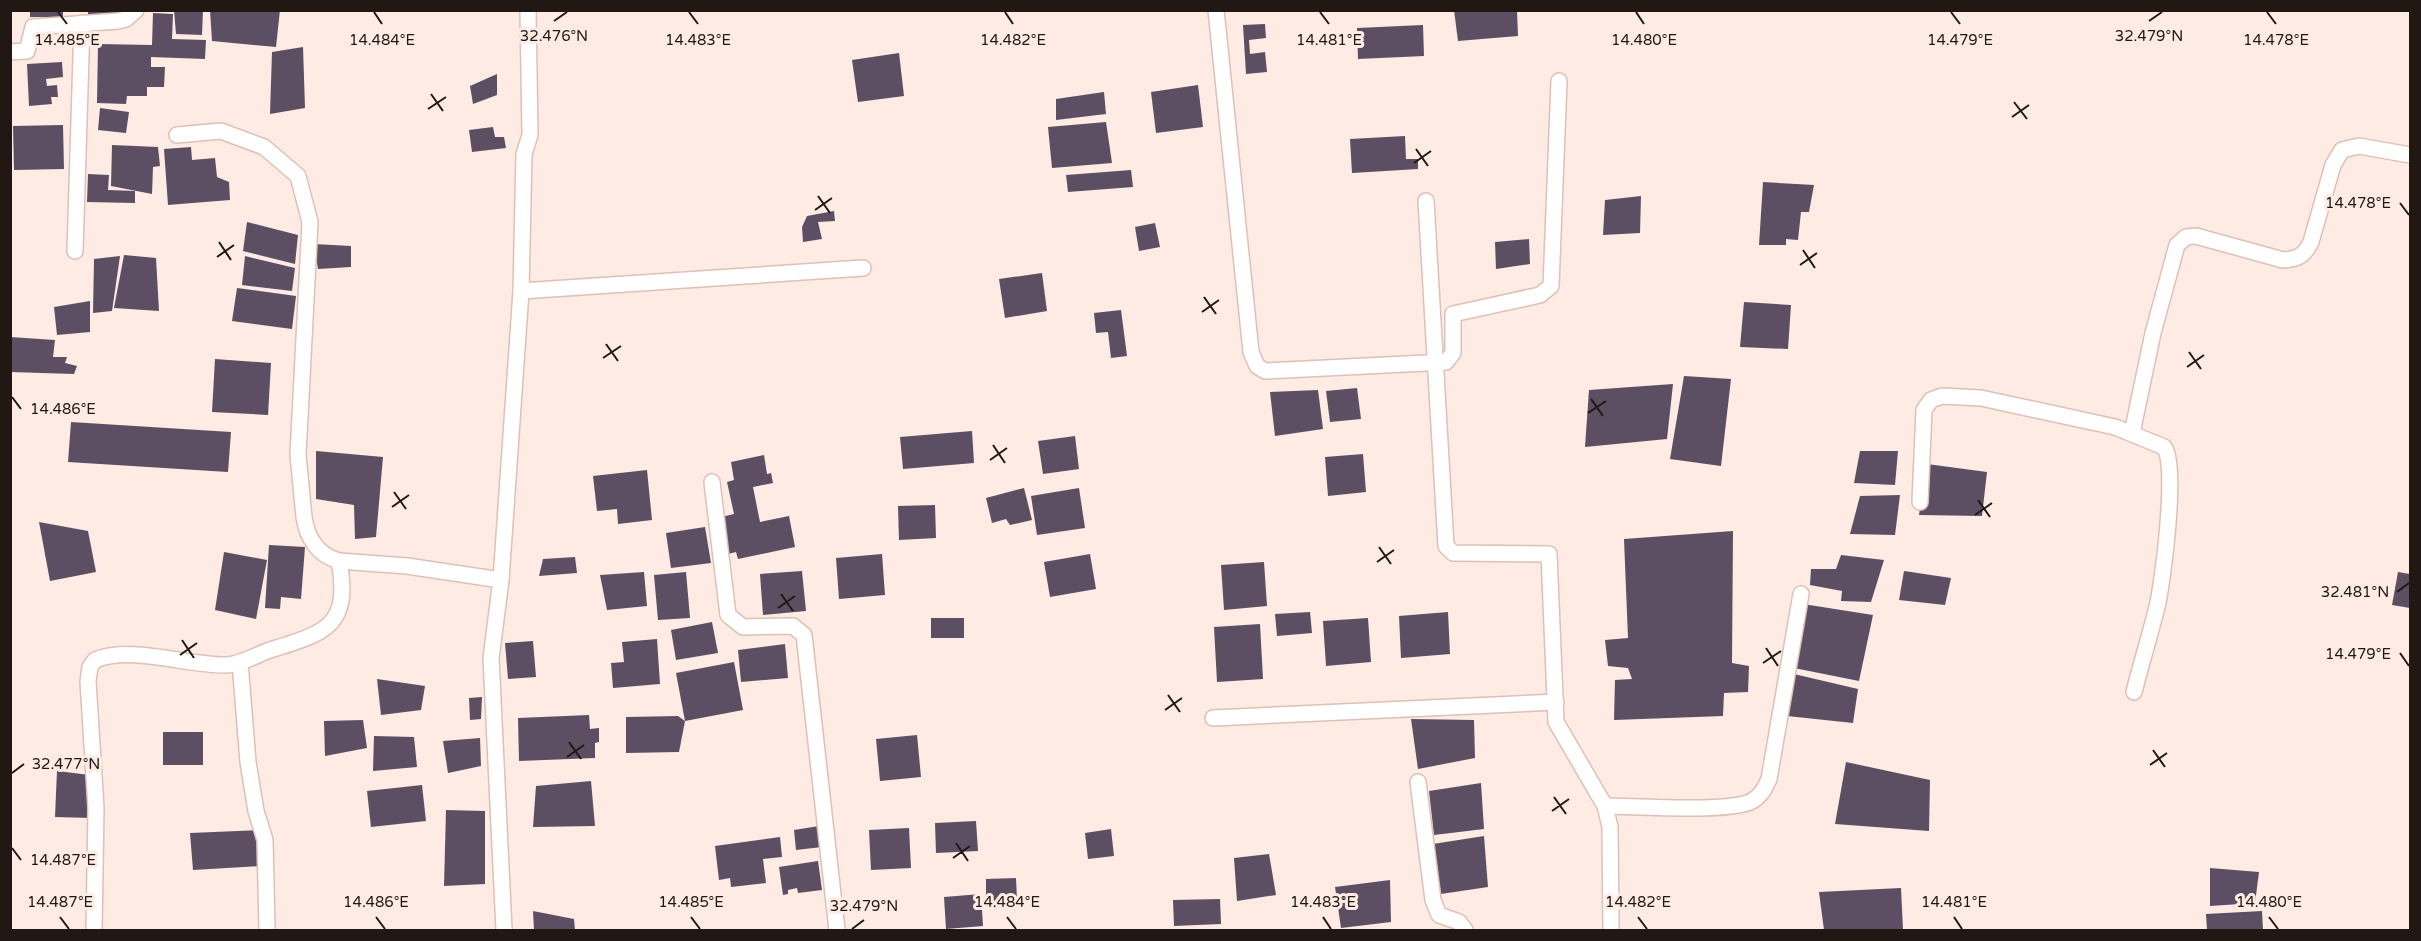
<svg xmlns="http://www.w3.org/2000/svg" width="2421" height="941" viewBox="0 0 2421 941" font-family="'Varela Round',sans-serif">
<rect width="100%" height="100%" fill="#fdebe4"/>
<g fill="#5c4f63">
<rect x="30" y="10" width="33" height="7"/>
<path d="M88,10H126V13L88,15Z"/>
<path d="M174,10H203L202,35L176,34Z"/>
<path d="M210,10H280L276,47L212,41Z"/>
<path d="M1454,10H1517L1518,36L1458,41Z"/>
<path d="M153,13L173,14L172,39L206,40L205,59L151,57V67H165L164,87H147V96H127L126,104L97,103L98,44L152,45Z"/>
<path d="M1265,24L1266,38L1249,40L1250,54L1265,52L1267,72L1246,74L1243,25Z"/>
<path d="M1423,25L1424,56L1358,59L1357,28Z"/>
<path d="M303,47L305,108L270,114L272,52Z"/>
<path d="M899,53L904,96L858,102L852,60Z"/>
<path d="M62,62L63,77L46,79L47,86L57,85L58,97H51L52,104L29,106L27,64Z"/>
<path d="M497,74V95L473,104L470,86Z"/>
<path d="M1198,85L1203,127L1156,133L1151,92Z"/>
<path d="M1104,92L1106,114L1056,120V99Z"/>
<path d="M100,108L129,112L126,133L98,130Z"/>
<path d="M1106,122L1112,163L1052,168L1048,127Z"/>
<path d="M63,125L64,169L14,170L13,126Z"/>
<path d="M493,127L495,137H504L506,148L472,152L469,130Z"/>
<path d="M1405,136L1406,159H1418V169L1352,173L1350,139Z"/>
<path d="M112,145L158,147L160,166L153,167L152,194L111,186Z"/>
<path d="M191,147L192,160L215,158L217,177L229,182L230,200L168,205L164,149Z"/>
<path d="M1131,170L1133,187L1068,192L1066,175Z"/>
<path d="M88,174L109,175L108,190L135,191V203L87,202Z"/>
<path d="M1763,182L1814,185L1809,212H1801L1798,240L1786,239V245H1759Z"/>
<path d="M1641,196L1640,233L1603,235L1605,200Z"/>
<path d="M834,211L835,221L818,222L822,239L803,242L802,227L807,216Z"/>
<path d="M247,222L298,235L295,264L243,251Z"/>
<path d="M1155,223L1160,247L1139,251L1135,227Z"/>
<path d="M1529,239L1530,264L1496,269L1495,242Z"/>
<path d="M314,244L351,246V267L318,269Z"/>
<path d="M124,255L156,258L159,311L114,308Z"/>
<path d="M120,256L112,311L93,313L94,259Z"/>
<path d="M245,256L295,268L292,291L242,285Z"/>
<path d="M1042,273L1047,311L1005,318L999,279Z"/>
<path d="M237,288L296,296L292,329L232,321Z"/>
<path d="M90,301V332L57,335L54,307Z"/>
<path d="M1744,302L1791,305L1788,349L1740,347Z"/>
<path d="M1121,310L1127,356L1111,358L1108,332L1096,333L1094,313Z"/>
<path d="M10,337L55,340L53,357H67L65,363L77,366L74,374L10,372Z"/>
<path d="M215,359L271,363L268,415L212,412Z"/>
<path d="M1684,376L1731,379L1721,466L1670,459Z"/>
<path d="M1673,384L1667,439L1585,447L1589,390Z"/>
<path d="M1357,388L1361,419L1330,422L1326,391Z"/>
<path d="M1318,390L1323,429L1275,436L1270,392Z"/>
<path d="M71,422L231,432L228,472L68,462Z"/>
<path d="M972,431L974,463L903,469L900,437Z"/>
<path d="M1075,436L1079,469L1043,474L1038,441Z"/>
<path d="M316,451L383,457L376,537L355,539L354,505L316,499Z"/>
<path d="M1860,451H1898L1895,485L1854,483Z"/>
<path d="M1363,454L1366,492L1328,496L1325,457Z"/>
<path d="M764,455L767,474L771,473L773,483L753,487L760,522L789,516L795,547L738,559L736,552L728,554L721,517L734,514L727,482L734,480L731,462Z"/>
<path d="M1927,464L1987,472L1982,516L1919,515Z"/>
<path d="M647,470L652,520L618,524L617,509L597,511L593,476Z"/>
<path d="M1024,488L1032,520L1010,525L1006,519L992,523L986,498Z"/>
<path d="M1079,488L1085,528L1037,535L1031,496Z"/>
<path d="M1900,495L1895,535L1850,534L1860,496Z"/>
<path d="M935,505L936,538L899,540L898,506Z"/>
<path d="M39,522L88,531L96,572L50,581Z"/>
<path d="M705,527L711,563L671,568L666,533Z"/>
<path d="M1733,531L1732,663L1749,666L1748,692L1724,693L1723,716L1614,720L1615,680L1632,679L1628,668L1608,666L1605,640L1628,638L1624,539Z"/>
<path d="M269,545L305,547L301,599L281,597L280,609L265,608Z"/>
<path d="M224,552L267,560L256,619L215,610Z"/>
<path d="M882,554L885,595L839,599L836,558Z"/>
<path d="M1090,554L1096,589L1050,597L1044,562Z"/>
<path d="M1841,555L1884,560L1871,602L1841,601L1842,591L1810,585L1811,569H1836Z"/>
<path d="M575,557L577,573L539,576L543,559Z"/>
<path d="M1264,562L1267,606L1224,610L1221,565Z"/>
<path d="M802,571L806,611L763,615L760,574Z"/>
<path d="M1904,571L1951,578L1945,605L1899,600Z"/>
<path d="M644,572L647,606L607,610L600,575Z"/>
<path d="M686,572L690,618L658,620L654,575Z"/>
<path d="M2398,572L2410,574V608L2392,605Z"/>
<path d="M1803,604L1873,615L1859,681L1794,668Z"/>
<path d="M1310,612L1312,633L1277,636L1275,614Z"/>
<path d="M1448,612L1450,654L1401,658L1399,616Z"/>
<rect x="931" y="618" width="33" height="20"/>
<path d="M1368,618L1371,662L1326,666L1323,621Z"/>
<path d="M712,622L718,653L676,660L671,630Z"/>
<path d="M1260,624L1263,679L1217,682L1214,627Z"/>
<path d="M657,639L660,684L613,688L611,663L624,662L622,642Z"/>
<path d="M533,641L536,677L508,679L505,643Z"/>
<path d="M785,644L788,678L741,682L738,650Z"/>
<path d="M734,662L743,710L685,721L676,673Z"/>
<path d="M1794,674L1858,689L1853,723L1787,716Z"/>
<path d="M377,679L425,686L421,710L381,715Z"/>
<path d="M482,697L481,719L470,720L469,698Z"/>
<path d="M589,715L590,729L599,728V742L595,743V758L519,761L518,718Z"/>
<path d="M678,716L685,721L679,752L626,753V717Z"/>
<path d="M1411,719L1474,720L1475,758L1418,769Z"/>
<path d="M363,720L367,748L325,756L324,721Z"/>
<rect x="163" y="732" width="40" height="33"/>
<path d="M917,735L921,777L880,781L876,739Z"/>
<path d="M374,736L414,737L417,767L373,771Z"/>
<path d="M480,738L481,766L448,773L443,741Z"/>
<path d="M1846,762L1930,780L1929,831L1835,824Z"/>
<path d="M57,771L90,775L92,818L55,817Z"/>
<path d="M591,781L595,826L533,827L536,786Z"/>
<path d="M1481,783L1484,829L1434,835L1429,791Z"/>
<path d="M422,785L426,821L371,827L367,791Z"/>
<path d="M446,810L485,811V884L444,886Z"/>
<path d="M976,821L978,851L936,853L935,823Z"/>
<path d="M819,826L822,847L796,850L794,830Z"/>
<path d="M909,828L911,868L871,870L869,830Z"/>
<path d="M1111,829L1114,856L1088,859L1085,833Z"/>
<path d="M260,830L262,866L193,870L190,833Z"/>
<path d="M1484,836L1488,887L1441,894L1433,844Z"/>
<path d="M780,837L782,857L763,859L766,883L731,887L730,878L719,880L715,846Z"/>
<path d="M1269,854L1276,895L1237,901L1234,858Z"/>
<path d="M818,861L822,890L798,893L797,888L788,890V894L783,895L779,867Z"/>
<path d="M2210,868L2259,872L2255,903L2210,906Z"/>
<path d="M1016,878L1017,900L986,901V879Z"/>
<path d="M1390,880L1391,922L1341,928L1335,887Z"/>
<path d="M1901,888L1903,930H1824L1819,892Z"/>
<path d="M981,894L983,926L946,929L944,897Z"/>
<path d="M1220,899L1221,924L1174,926L1173,900Z"/>
<path d="M533,911L574,919L575,930H534Z"/>
<path d="M2262,911L2263,930H2207L2206,914Z"/>
</g>
<g fill="none" stroke-linecap="round" stroke-linejoin="round">
<defs>
<g id="street">
<path d="M1216,10L1251,352L1257,366L1265,371L1446,362L1453,353V314L1540,295L1551,286L1559,81"/>
<path d="M10,52L27,51L33,27L118,21L126,19L136,10"/>
<path d="M177,135L221,131L264,147L298,176L310,222L298,455L304,517C307,538 318,555 339,561"/>
<path d="M1426,201L1446,546L1453,553L1549,554L1556,722L1605,806L1610,827L1611,930"/>
<path d="M75,251L82,23"/>
<path d="M521,291L863,268"/>
<path d="M2132,433L2153,333L2177,245L2186,237L2196,236L2283,260C2298,259 2304,256 2311,242L2333,165L2342,150L2359,146L2410,155"/>
<path d="M712,482L728,615L743,627L793,626L804,635L837,930"/>
<path d="M1920,502L1924,410L1931,400L1942,396L1981,398L2115,427L2164,447C2178,464 2163,581 2157,607C2150,635 2141,664 2134,692"/>
<path d="M240,662L248,762L256,811L265,840L267,930"/>
<path d="M1213,718L1556,702"/>
<path d="M1418,782L1433,900L1439,915L1459,922L1465,930"/>
<path d="M1605,806C1635,806 1730,813 1752,801C1761,796 1765,788 1769,779L1801,594"/>
<path d="M94,930L96,808L88,681L90,667L95,660C132,645 187,666 227,665C241,664 256,655 270,650C325,633 351,627 339,561L407,566L501,580"/>
<path d="M504,930L491,658L501,580L521,291L524,154L530,135L528,10"/>
</g>
</defs>
<use href="#street" stroke="#ddc1b5" stroke-width="18"/>
<use href="#street" stroke="#fff" stroke-width="15"/>
</g>
<path fill="none" stroke="#211814" stroke-width="2" d="M58,12L67,24M374,12L382,24M689,12L698,24M1005,12L1013,24M1320,12L1329,24M1636,12L1644,24M1951,12L1960,24M2267,12L2276,24M554,21L567,12M2149,21L2162,12M431,94L443,111M2014,102L2027,119M428,109L446,97M2012,117L2029,105M1416,149L1428,166M1414,163L1431,151M818,196L830,213M2400,203L2409,215M815,210L832,198M219,242L231,260M1803,250L1815,268M217,257L234,245M1800,265L1817,253M1204,297L1216,314M1202,312L1219,300M606,344L618,361M2189,352L2201,369M603,358L621,346M2187,367L2204,355M12,397L21,409M1591,399L1603,416M1588,413L1606,401M993,445L1005,463M990,460L1007,448M394,492L406,509M1978,500L1990,517M392,507L409,495M1975,515L1992,503M1379,547L1391,564M1377,562L1394,550M2397,592L2409,583M781,594L793,611M778,608L795,596M182,640L194,658M1766,648L1778,666M2400,653L2409,666M180,655L197,643M1763,663L1781,651M1168,695L1180,712M1165,710L1182,698M569,742L581,759M2153,750L2165,767M567,757L584,745M2150,765L2167,753M12,773L24,764M1554,797L1566,814M1552,811L1569,799M956,843L968,861M12,848L21,860M953,858L970,846M60,917L69,929M376,917L385,929M691,917L700,929M1007,917L1016,929M1323,917L1331,929M1638,917L1647,929M1954,917L1962,929M2269,917L2278,929M852,929L864,920"/>
<g font-size="15" text-anchor="middle" fill="#211814" stroke="#fdebe4" stroke-width="6" stroke-linejoin="round" paint-order="stroke">
<text x="554" y="41">32.476°N</text>
<text x="2149" y="41">32.479°N</text>
<text x="67" y="45">14.485°E</text>
<text x="382" y="45">14.484°E</text>
<text x="698" y="45">14.483°E</text>
<text x="1013" y="45">14.482°E</text>
<text x="1329" y="45">14.481°E</text>
<text x="1644" y="45">14.480°E</text>
<text x="1960" y="45">14.479°E</text>
<text x="2276" y="45">14.478°E</text>
<text x="2358" y="208">14.478°E</text>
<text x="63" y="414">14.486°E</text>
<text x="2355" y="597">32.481°N</text>
<text x="2358" y="659">14.479°E</text>
<text x="66" y="769">32.477°N</text>
<text x="63" y="865">14.487°E</text>
<text x="60" y="907">14.487°E</text>
<text x="376" y="907">14.486°E</text>
<text x="691" y="907">14.485°E</text>
<text x="1007" y="907">14.484°E</text>
<text x="1323" y="907">14.483°E</text>
<text x="1638" y="907">14.482°E</text>
<text x="1954" y="907">14.481°E</text>
<text x="2269" y="907">14.480°E</text>
<text x="864" y="911">32.479°N</text>
</g>
<rect width="2421" height="941" fill="none" stroke="#211814" stroke-width="24"/>
</svg>
